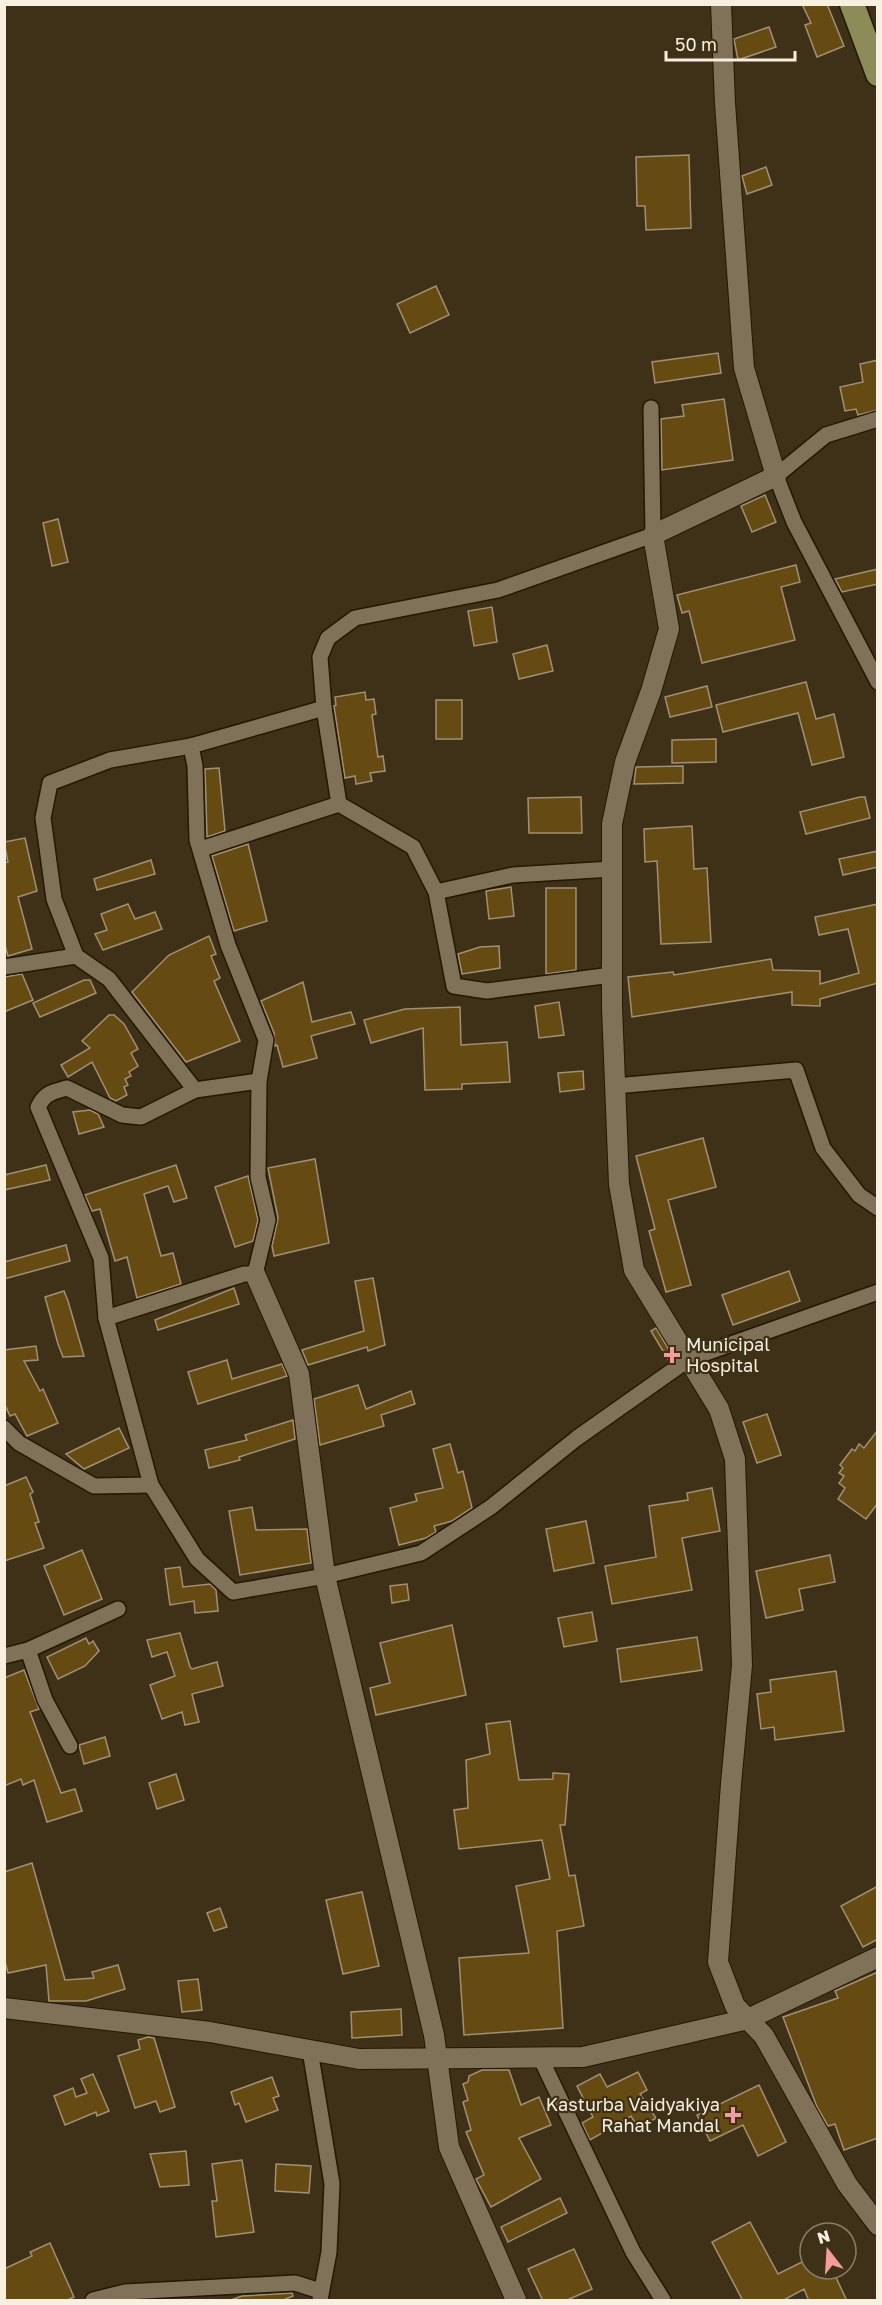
<svg xmlns="http://www.w3.org/2000/svg" width="882" height="2305" viewBox="0 0 882 2305" font-family="'Golos Text',sans-serif">
<rect width="100%" height="100%" fill="#3e3118"/>
<g fill="#654b12" stroke="#a09176" stroke-width="1.5">
<path d="M802,4H827L844,46L817,57L805,25L811,23Z"/>
<path d="M769,27L776,47L738,60L734,39Z"/>
<path d="M689,155L691,228L646,230L645,206H637L636,157Z"/>
<path d="M766,167L772,185L747,194L742,176Z"/>
<path d="M436,286L449,315L410,333L397,304Z"/>
<path d="M718,353L721,373L655,383L652,362Z"/>
<path d="M878,360V410L858,415L856,409L845,411L840,387L863,382L860,364Z"/>
<path d="M724,399L733,460L662,470L661,419L684,416L682,405Z"/>
<path d="M765,495L776,522L752,532L741,506Z"/>
<path d="M58,519L68,562L52,566L43,523Z"/>
<path d="M796,565L800,582L781,587L795,640L702,663L689,611L682,613L677,595Z"/>
<path d="M878,569V584L842,592L835,579Z"/>
<path d="M492,607L497,642L474,646L468,611Z"/>
<path d="M547,645L553,671L519,679L513,654Z"/>
<path d="M806,682L816,719L834,714L844,757L812,765L798,713L723,732L716,705Z"/>
<path d="M707,686L712,707L670,717L665,697Z"/>
<path d="M365,692L366,700L374,699L376,714L372,715L378,757L383,756L385,771L370,773L372,781L356,784L355,776L345,778L334,706L336,705L335,697Z"/>
<rect x="436" y="700" width="26" height="39"/>
<path d="M716,739V762L672,763V740Z"/>
<path d="M683,766V783L634,784L636,767Z"/>
<path d="M219,768L225,831L207,837L205,769Z"/>
<path d="M581,797L582,833H529L528,798Z"/>
<path d="M860,797H865L870,818L806,834L800,812Z"/>
<path d="M692,826L694,869L707,868L711,942L661,944L657,861L645,862L644,829Z"/>
<path d="M25,838L37,891L18,897L32,949L8,956L4,942V863L8,862L4,842Z"/>
<path d="M248,844L267,921L234,931L212,856Z"/>
<path d="M878,851V867L843,875L839,859Z"/>
<path d="M151,860L155,874L97,890L94,879Z"/>
<path d="M511,887L514,916L489,919L486,891Z"/>
<path d="M546,888H576V970L546,974Z"/>
<path d="M128,904L135,919L155,912L162,929L103,950L95,934L107,930L101,914Z"/>
<path d="M878,904V983L820,999V1006L792,1005V992L632,1017L628,977L673,972L674,975L771,959L773,970L820,971V984L859,973L848,929L819,935L815,917Z"/>
<path d="M209,936L216,954L211,956L220,978L214,981L240,1041L186,1062L132,992L169,955Z"/>
<path d="M499,946L500,968L462,974L458,954L480,947Z"/>
<path d="M22,974L33,1000L4,1012V977Z"/>
<path d="M84,980H90L96,993L40,1017L33,1003Z"/>
<path d="M303,982L312,1022L351,1012L355,1024L311,1036L317,1058L283,1067L277,1045L275,1046L274,1033L261,1001Z"/>
<path d="M559,1002L564,1035L539,1038L535,1006Z"/>
<path d="M460,1007L461,1045L507,1042L510,1082L462,1084V1089L425,1090L423,1028L371,1043L364,1020L405,1009Z"/>
<path d="M109,1015H114L124,1024L138,1049L131,1053L138,1066L129,1072L131,1076L125,1079L128,1085L124,1087L127,1095L116,1101L110,1098L92,1062L68,1077L61,1065L90,1048L82,1041Z"/>
<path d="M583,1071L584,1089L560,1092L558,1073Z"/>
<path d="M90,1110L98,1114L104,1127L79,1134L73,1112Z"/>
<path d="M703,1138L716,1187L668,1200L691,1285L666,1292L649,1231L655,1229L636,1156Z"/>
<path d="M315,1159L329,1243L274,1256L272,1246L278,1218L268,1168Z"/>
<path d="M46,1165L50,1180L4,1190V1175Z"/>
<path d="M176,1165L187,1198L174,1202L168,1186L144,1194L161,1256L173,1253L181,1284L137,1298L127,1257L115,1261L100,1209L92,1211L85,1195Z"/>
<path d="M248,1176L258,1220L253,1241L235,1247L215,1187Z"/>
<path d="M66,1245L70,1261L4,1279V1262Z"/>
<path d="M789,1271L800,1301L733,1325L722,1295Z"/>
<path d="M373,1278L385,1345L368,1351L367,1347L308,1365L302,1350L364,1331L355,1281Z"/>
<path d="M234,1288L239,1304L158,1330L155,1320Z"/>
<path d="M64,1291L68,1301L84,1356L63,1357L58,1344L45,1297Z"/>
<path d="M656,1328L674,1358L669,1361L651,1331Z"/>
<path d="M36,1346L38,1360L24,1361L40,1391L43,1389L58,1423L27,1436L15,1414L10,1416L4,1403V1350Z"/>
<path d="M227,1360L232,1379L282,1364L287,1376L198,1404L188,1372Z"/>
<path d="M358,1385L366,1409L411,1391L415,1404L381,1415L384,1426L320,1445L314,1399Z"/>
<path d="M767,1414L781,1455L757,1463L743,1422Z"/>
<path d="M293,1420L295,1439L239,1457L240,1460L209,1468L205,1450L247,1440L245,1435Z"/>
<path d="M119,1428L129,1448L84,1469L66,1454Z"/>
<path d="M878,1430V1503L866,1519L838,1499L845,1488L839,1483L844,1476L839,1473L843,1468L840,1465L852,1449L855,1451L859,1444L864,1448Z"/>
<path d="M450,1444L458,1473L463,1471L472,1508L452,1521L434,1526L436,1532L426,1538L399,1545L390,1508L417,1501L415,1494L443,1488L433,1449Z"/>
<path d="M26,1477L33,1492L30,1494L39,1522L35,1523L44,1548L4,1561V1486Z"/>
<path d="M712,1488L720,1531L682,1538L692,1590L612,1604L605,1566L656,1557L649,1506L688,1500L687,1493Z"/>
<path d="M252,1507L256,1530L307,1529L311,1563L240,1575L229,1511Z"/>
<path d="M586,1521L594,1563L554,1571L546,1529Z"/>
<path d="M82,1550L102,1599L64,1615L44,1566Z"/>
<path d="M830,1555L835,1582L799,1589L803,1610L766,1618L756,1571Z"/>
<path d="M180,1567L183,1587L210,1584L216,1590L218,1611L195,1613L194,1601L170,1605L165,1569Z"/>
<path d="M407,1584L409,1600L392,1603L390,1586Z"/>
<path d="M592,1612L597,1641L564,1647L558,1618Z"/>
<path d="M452,1625L466,1695L376,1715L370,1688L390,1683L380,1643Z"/>
<path d="M180,1633L190,1667L192,1669L217,1662L223,1686L192,1694L199,1722L185,1725L182,1712L162,1719L150,1685L175,1676L167,1652L152,1657L147,1640Z"/>
<path d="M697,1637L702,1670L621,1682L617,1649Z"/>
<path d="M86,1638L89,1644L93,1641L99,1651L85,1666L58,1679L47,1657Z"/>
<path d="M24,1670L39,1709L30,1712L61,1793L75,1789L82,1811L47,1822L34,1780L23,1785L21,1779L4,1786V1678Z"/>
<path d="M836,1671L844,1731L775,1740L774,1727L761,1729L757,1694L771,1692L770,1680Z"/>
<path d="M510,1721L519,1780L553,1779V1773L569,1774L565,1825H560L569,1876L575,1875L584,1926L557,1931L563,2028L464,2035L459,1958L529,1953L516,1886L550,1879L542,1840L459,1849L454,1810L468,1808L466,1760L490,1754L486,1724Z"/>
<path d="M105,1737L110,1756L84,1764L79,1745Z"/>
<path d="M176,1774L184,1800L157,1809L149,1783Z"/>
<path d="M32,1863L65,1980L94,1978L92,1972L118,1965L125,1989L86,2001H49L46,1965L8,1973L4,1958V1872Z"/>
<path d="M878,1886V1939L863,1947L841,1906Z"/>
<path d="M362,1892L379,1966L343,1974L326,1900Z"/>
<path d="M220,1908L227,1927L214,1931L207,1913Z"/>
<path d="M878,1972V2138L844,2150L835,2124L828,2126L817,2107L783,2017L838,1998L835,1991Z"/>
<path d="M198,1979L202,2010L182,2012L178,1981Z"/>
<path d="M401,2009L402,2035L352,2038L351,2012Z"/>
<path d="M148,2037L154,2038L175,2107L160,2112L156,2101L135,2108L118,2056L140,2049L138,2040Z"/>
<path d="M482,2070H509L521,2105L539,2097L551,2125L519,2138L541,2179L491,2207L476,2179L484,2175L466,2132L471,2130L463,2102L468,2100L463,2084L468,2082L469,2076Z"/>
<path d="M638,2072L647,2090L640,2094L656,2118L639,2129L631,2116L590,2140L582,2123L593,2117L577,2086L600,2074L607,2087Z"/>
<path d="M93,2074L109,2111L97,2116L96,2112L65,2125L54,2096L73,2088L76,2097L87,2093L81,2079Z"/>
<path d="M272,2077L279,2096L273,2098L278,2110L246,2122L239,2103L235,2105L231,2092Z"/>
<path d="M759,2085L786,2142L758,2156L743,2125L710,2141L697,2115Z"/>
<path d="M186,2151L189,2185L160,2187L150,2154Z"/>
<path d="M242,2160L254,2232L216,2237L212,2201H217L212,2164Z"/>
<path d="M276,2164L311,2166L309,2193L275,2191Z"/>
<path d="M560,2198L567,2213L508,2242L501,2227Z"/>
<path d="M750,2222L778,2274L810,2258V2269H832L847,2301H809L804,2289L782,2301H743L712,2242Z"/>
<path d="M50,2243L74,2297L65,2301H4V2269L32,2256L30,2252Z"/>
<path d="M574,2249L592,2289L565,2301H543L528,2269Z"/>
<path d="M292,2293L293,2296L281,2301L231,2300L242,2296Z"/>
</g>
<g fill="none" stroke-linecap="round" stroke-linejoin="round">
<defs>
<g id="minor">
<path d="M878,419L826,435L776,476L794,522L878,682"/>
<path d="M191,746L195,766L197,840L228,945L266,1040L259,1081L258,1177L268,1220L255,1274H244L106,1318L151,1485L197,1559L233,1592L325,1576L421,1553L491,1507L577,1438L689,1359L878,1292"/>
<path d="M339,804L324,708L320,657L328,638L355,618L498,590L653,535L651,408"/>
<path d="M201,849L339,804L413,847L436,892L454,986L487,991L612,975"/>
<path d="M436,892L513,875L612,869"/>
<path d="M4,967L76,956"/>
<path d="M615,1086L796,1070L823,1148L859,1195L878,1208"/>
<path d="M195,1090L109,979L76,956L54,899L43,818L50,783L110,760L191,746L324,708"/>
<path d="M106,1318L101,1258L38,1107C45,1093 52,1092 67,1088L122,1115L141,1117L195,1090L259,1081"/>
<path d="M4,1428L19,1443L94,1486L151,1485"/>
<path d="M28,1650L45,1700L70,1746"/>
<path d="M4,1656L28,1650L118,1609"/>
<path d="M310,2050L332,2184L329,2252L320,2300"/>
<path d="M540,2057L633,2252L663,2300"/>
<path d="M93,2300L125,2292L295,2283L320,2291"/>
</g>
<g id="tertiary">
<path d="M721,4L725,103L744,368L776,476L653,535L669,629L651,691L625,762L612,824V1007L619,1184L634,1270L719,1409L735,1459L742,1665L731,1784L718,1962L735,2006L764,2036L847,2184L878,2225"/>
<path d="M255,1274L299,1374L325,1576L434,2035L449,2147L516,2300"/>
<path d="M4,2008L210,2032L359,2059L583,2057L748,2019L878,1957"/>
</g>
<path id="primary" d="M852,4L878,74"/>
</defs>
<use href="#minor" stroke="#241802" stroke-width="18"/>
<use href="#tertiary" stroke="#241802" stroke-width="22"/>
<use href="#primary" stroke="#241802" stroke-width="27"/>
<use href="#minor" stroke="#807258" stroke-width="15"/>
<use href="#tertiary" stroke="#807258" stroke-width="20"/>
<use href="#primary" stroke="#8c8c59" stroke-width="24"/>
</g>
<g fill="#f49b9f" stroke="#3e3118" stroke-width="2">
<path d="M669 1346h6v6h6v6h-6v6h-6v-6h-6v-6h6z"/>
<path d="M730 2106h6v6h6v6h-6v6h-6v-6h-6v-6h6z"/>
</g>
<g text-anchor="middle" stroke-width="4.5" stroke-linejoin="round" paint-order="stroke">
<g font-size="18" fill="#f7efe0" stroke="#3e3118" text-anchor="start">
<text x="686" y="1351">Municipal<tspan x="686" dy="21">Hospital</tspan></text>
<text x="720" y="2111" text-anchor="end">Kasturba Vaidyakiya<tspan x="720" dy="21">Rahat Mandal</tspan></text>
</g>
</g>
<rect width="882" height="2305" fill="none" stroke="#f7efe0" stroke-width="12"/>
<g transform="translate(828 2251) rotate(343)"><circle r="28" fill="#3e3118" stroke="#887d68" stroke-width="1.5"/>
<path d="M0-4.5L10 22L0 15L-10 22Z" fill="#f49b9f"/>
<text y="-9" font-size="16" font-weight="bold" text-anchor="middle" fill="#f7efe0">N</text>
</g>
<path d="M666 51v9h129v-9" fill="none" stroke="#f7efe0" stroke-width="3"/>
<text x="675" y="51" font-size="18" fill="#f7efe0" stroke="#3e3118" stroke-width="4.5" paint-order="stroke">50 m</text>
</svg>
